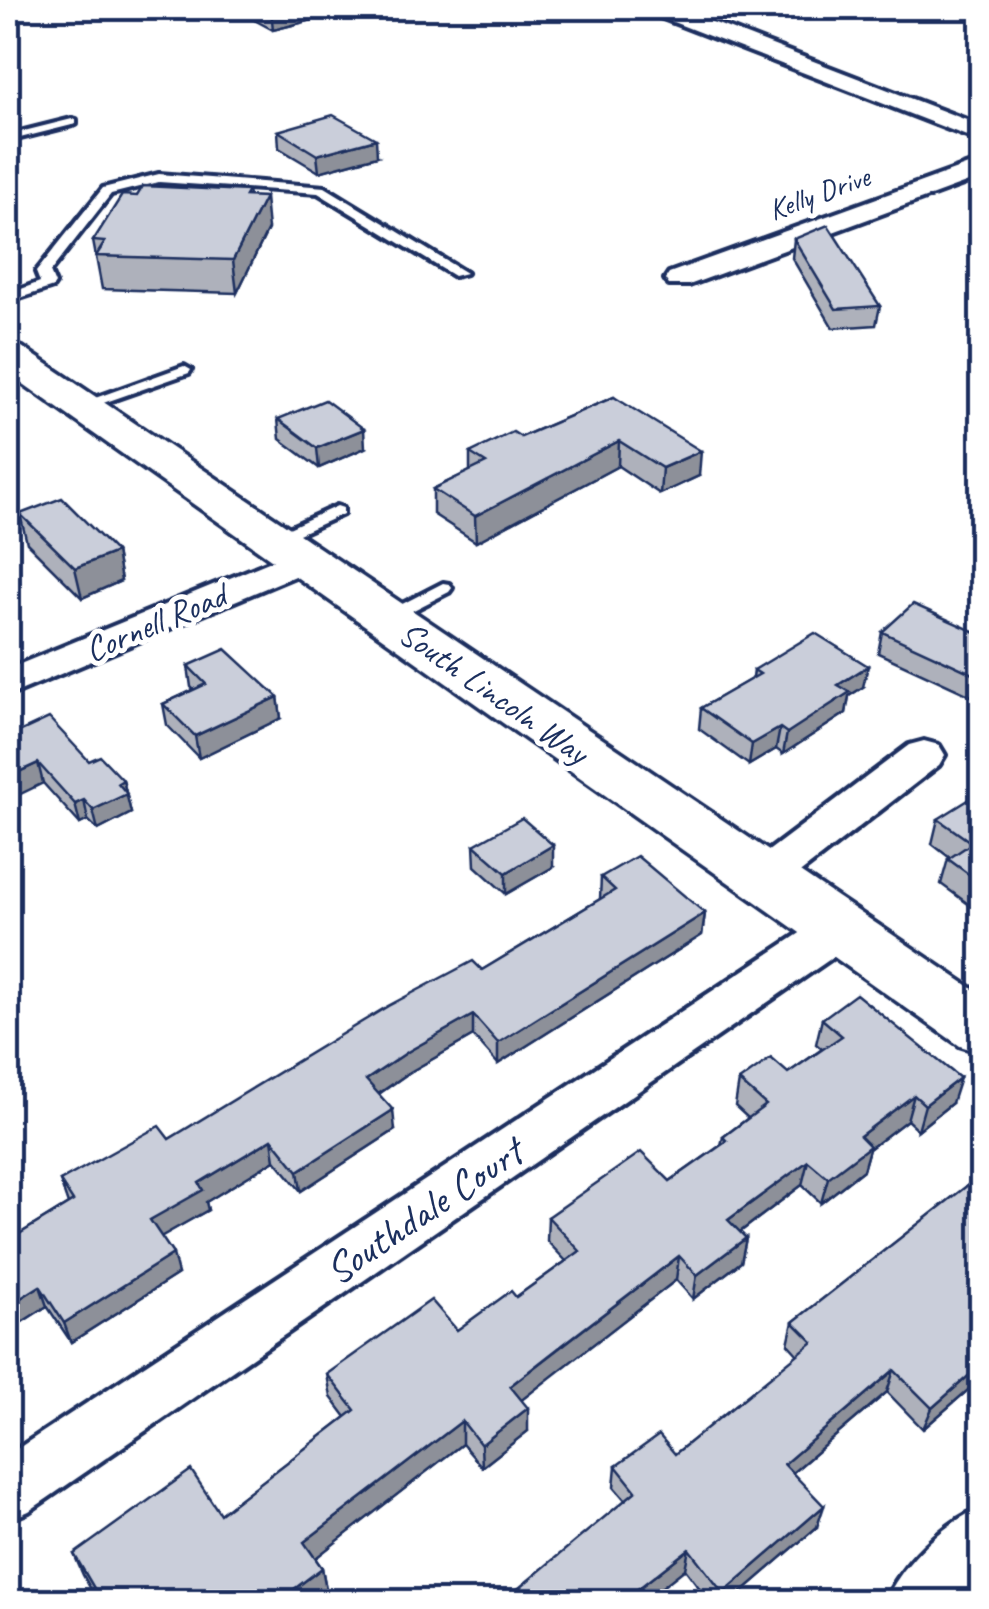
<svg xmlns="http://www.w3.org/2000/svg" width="989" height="1609" viewBox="0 0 989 1609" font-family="Caveat,sans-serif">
<rect width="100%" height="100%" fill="#fff"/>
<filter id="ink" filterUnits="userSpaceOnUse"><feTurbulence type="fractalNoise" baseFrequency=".01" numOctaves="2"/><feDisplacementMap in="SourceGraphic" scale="20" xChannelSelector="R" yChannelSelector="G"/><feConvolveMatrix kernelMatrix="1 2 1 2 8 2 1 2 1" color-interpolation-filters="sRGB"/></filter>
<g filter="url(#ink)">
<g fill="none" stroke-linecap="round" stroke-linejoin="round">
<defs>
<g id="lane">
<path d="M72,119L76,120V124L8,141V135Z"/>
<path d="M159,174L325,187L466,273L454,276L318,193L159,182L111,194L50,272L55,284L53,287L8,302V294L40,282L36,272L103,188Z"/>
<path d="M184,366L191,370L189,373L86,409L81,411L73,406Z"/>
<path d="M337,506L343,508V514L279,543L273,544L265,539Z"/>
<path d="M443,583L449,584L452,588L449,592L392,621H380L377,617Z"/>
</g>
<g id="street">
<path d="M648,8H676L982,126V142L650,13Z"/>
<path d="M982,160V177L689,285H669L665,279L669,273Z"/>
<path d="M303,548L316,551L321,559L316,567L8,696V669Z"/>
<path d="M924,741L939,745L945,755L939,765L779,889L763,894L747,889L741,878L747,867L909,745Z"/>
<path d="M839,913L855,918L862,930L855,942L29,1511L8,1520V1455L823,918Z"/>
<path d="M982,1507V1582L962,1602H885C901,1564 944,1523 982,1507Z"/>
</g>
<path id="secondary" d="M8,343L22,347L982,995V1053L960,1046L8,373Z"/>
</defs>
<use href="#lane" stroke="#1b2f5e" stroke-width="8"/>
<use href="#street" stroke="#1b2f5e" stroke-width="8"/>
<use href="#secondary" stroke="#1b2f5e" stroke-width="7"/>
<use href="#lane" fill="#fff" fill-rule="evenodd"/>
<use href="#street" fill="#fff" fill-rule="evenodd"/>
<use href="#secondary" fill="#fff" fill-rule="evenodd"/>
</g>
<g fill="#aeb1bb" stroke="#1b2f5e" stroke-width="2.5">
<path d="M232,8H360L273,30Z"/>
<path d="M278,131L377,156L319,172L279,148Z"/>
<path d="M248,191L249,196L268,229L237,293L102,289L93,241L137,196Z"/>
<path d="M794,239L880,306L876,325L833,328L792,258Z"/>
<path d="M614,397L699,476L660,494L618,466L476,542L433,514V489L470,471V453L521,437Z"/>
<path d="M278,419L365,448L319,468L280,439Z"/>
<path d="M20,514L116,552L121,581L82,598L27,543Z"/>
<path d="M882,632L982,635V701L878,653Z"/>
<path d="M188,666L278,697L281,718L199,758L167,725L163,704L194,690L191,687Z"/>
<path d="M754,670L863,687L849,696L846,713L783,754L776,749L749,765L699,729L701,708L753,678Z"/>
<path d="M8,737L89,761L123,780L131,813L98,830L88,820L80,824L43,783Z"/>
<path d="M982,807V914L941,884L948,859L950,858L932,844L938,819Z"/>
<path d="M474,845L553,867L506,894L475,866Z"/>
<path d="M601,877L705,913L702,935L498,1064L473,1036L410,1072L379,1094L395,1130L301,1191L275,1160L206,1202L208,1210L161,1236L178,1274L71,1342L47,1306L8,1331V1241L68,1204L60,1181L169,1139L482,970L600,899Z"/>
<path d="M822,1019L952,1103L918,1130L907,1120L869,1149L863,1170L821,1203L802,1185L740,1232L746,1238L741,1262L693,1299L676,1280L559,1370L521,1400L528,1431L482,1467L462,1444L315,1558L322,1568L326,1589L309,1602H98L83,1575L74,1554L220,1514L346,1417L331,1397L327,1374L457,1330L516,1297L566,1261L547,1241L548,1217L670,1181L721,1145L723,1137L748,1118L735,1106L739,1081L788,1073L822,1049L816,1044Z"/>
<path d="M982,1174V1378L923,1429L887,1392L792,1473L817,1527L730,1602H710L685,1569L614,1487L616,1466L675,1454L798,1355L788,1344L793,1322Z"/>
</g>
<g fill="#8d9099" stroke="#1b2f5e" stroke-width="2.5">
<path d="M278,8H360L273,30L271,9Z"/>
<path d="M376,139L377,156L319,172L317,155Z"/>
<path d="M265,197L268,229L237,293L233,260Z"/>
<path d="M364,429L365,448L319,468L317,448Z"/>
<path d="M619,441L618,466L476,542L475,516Z"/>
<path d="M701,451L699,476L660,494L662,468Z"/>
<path d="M116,552L121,581L82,598L75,568Z"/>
<path d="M868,666L863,687L849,696L846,713L783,754L787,733L838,685Z"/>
<path d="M278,697L281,718L199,758L195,736Z"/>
<path d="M780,728L776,749L749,765L752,744Z"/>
<path d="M38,763L43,783L8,800V777Z"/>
<path d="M123,780L131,813L98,830L93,810L118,783Z"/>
<path d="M84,800L88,820L80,824L75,804Z"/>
<path d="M553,845V867L506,894V873Z"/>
<path d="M705,913L702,935L498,1064V1043Z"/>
<path d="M473,1015V1036L410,1072L368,1101L366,1080L409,1051Z"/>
<path d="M960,1078L952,1103L918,1130L925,1105Z"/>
<path d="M914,1095L907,1120L869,1149L863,1170L821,1203L828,1178L860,1136Z"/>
<path d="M393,1110L395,1130L301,1191L298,1171Z"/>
<path d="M272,1139L275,1160L206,1202L208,1210L155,1240L150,1220L199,1183Z"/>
<path d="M808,1161L802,1185L724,1244L728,1220Z"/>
<path d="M746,1238L741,1262L693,1299L697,1275Z"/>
<path d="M173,1254L178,1274L71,1342L64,1323Z"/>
<path d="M679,1256L676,1280L510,1409V1386Z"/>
<path d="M40,1286L47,1306L8,1331V1306Z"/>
<path d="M982,1364V1378L923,1429L932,1408Z"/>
<path d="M894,1370L887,1392L778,1485L784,1464Z"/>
<path d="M528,1408V1431L482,1467L481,1445Z"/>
<path d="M462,1421V1444L308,1564L304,1542Z"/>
<path d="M824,1506L817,1527L730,1602H721L723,1593Z"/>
<path d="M689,1549L685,1569L643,1602H621Z"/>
<path d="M322,1568L326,1589L309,1602H277Z"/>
</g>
<g fill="#caceda" stroke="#1b2f5e" stroke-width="2.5">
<path d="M333,115L376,139L317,155L278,131Z"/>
<path d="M143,186L248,191L245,196L265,197L233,260L96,256L105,242L93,241L122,195L137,196Z"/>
<path d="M828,225L880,306L836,309L794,239Z"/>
<path d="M614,397L701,451L662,468L619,441L475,516L433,489L486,463L470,453L513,432L521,437Z"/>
<path d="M325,400L364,429L317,448L278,419Z"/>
<path d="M62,498L116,552L75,568L20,514Z"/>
<path d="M913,604L982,635V678L882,632Z"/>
<path d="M815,633L868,666L838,685L850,692L787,733L780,728L752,744L701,708L760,674L754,670Z"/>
<path d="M226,649L278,697L195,736L163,704L206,684L188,666Z"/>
<path d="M49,718L89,761L100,756L123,780L118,783L127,794L93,810L84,800L75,804L38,763L8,777V737Z"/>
<path d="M970,799L982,807V884L948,859L972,843L938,819Z"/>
<path d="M522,818L553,845L506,873L474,845Z"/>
<path d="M637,856L705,913L498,1043L473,1015L409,1051L366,1080L393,1110L298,1171L272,1139L199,1183L203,1190L150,1220L173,1254L64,1323L40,1286L8,1306V1241L73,1201L60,1181L159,1126L169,1139L388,1006L473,961L482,970L615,890L601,877Z"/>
<path d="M856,994L960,1078L925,1105L914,1095L860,1136L870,1146L828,1178L808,1161L728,1220L746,1238L697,1275L679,1256L560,1347L510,1386L528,1408L481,1445L462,1421L304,1542L322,1568L277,1602H98L101,1600L74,1554L191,1470L220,1514L355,1410L327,1374L431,1300L457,1330L511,1291L516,1297L580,1251L548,1217L641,1152L670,1181L727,1141L723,1137L766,1105L739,1081L771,1058L788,1073L842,1036L822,1019Z"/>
<path d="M982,1174V1290L977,1295L982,1299V1364L932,1408L894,1370L784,1464L824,1506L723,1593L689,1549L621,1602H502L636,1491L616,1466L659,1435L675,1454L813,1342L793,1322Z"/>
</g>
</g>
<g text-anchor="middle" stroke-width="10" stroke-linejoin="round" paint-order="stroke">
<g font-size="30" fill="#1b2f5e" stroke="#fff">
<text transform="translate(819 193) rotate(-20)" y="10">Kelly Drive</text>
</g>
<g font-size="35" fill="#1b2f5e" stroke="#fff">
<text transform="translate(155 622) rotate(-23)" y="12">Cornell Road</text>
<text transform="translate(494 692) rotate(35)" y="12">South Lincoln Way</text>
</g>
<g font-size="42" fill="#1b2f5e" stroke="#fff">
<text transform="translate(423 1210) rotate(-34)" y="15">Southdale Court</text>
</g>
</g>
<rect width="989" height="1609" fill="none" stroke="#fff" stroke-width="40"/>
<rect x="20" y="20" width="949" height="1569" fill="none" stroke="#1b2f5e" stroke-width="4" filter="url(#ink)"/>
</svg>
